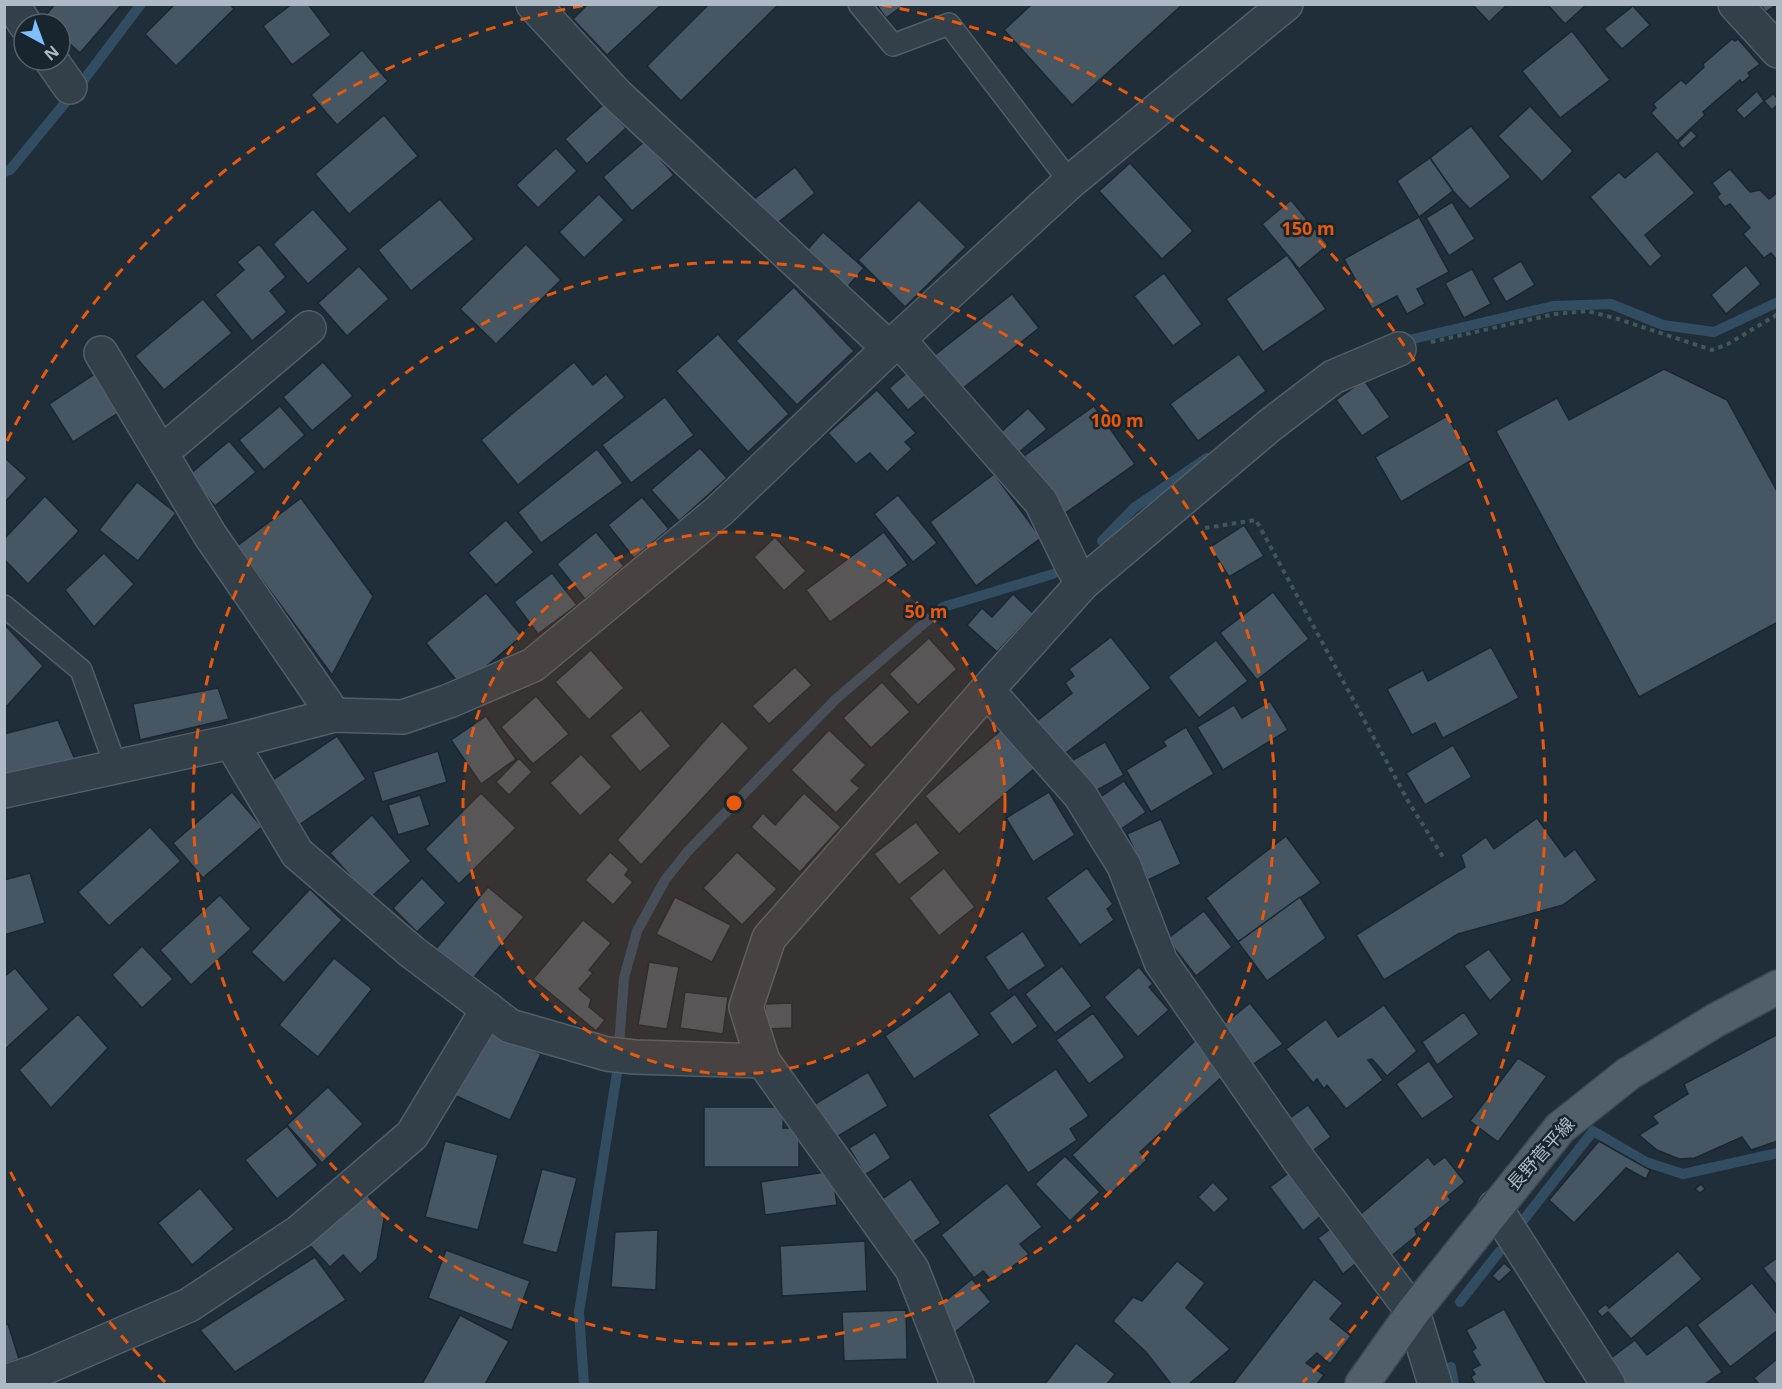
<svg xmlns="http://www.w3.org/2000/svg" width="1782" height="1389" viewBox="0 0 1782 1389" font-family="'Open Sans','Noto Sans JP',sans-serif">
<rect width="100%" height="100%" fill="#202e39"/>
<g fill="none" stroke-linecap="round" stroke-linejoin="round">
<g stroke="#324d62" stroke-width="10">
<path d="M4,172L10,170L83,81L141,4"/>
<path d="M1400,342L1553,306L1611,304L1663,325L1714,332L1778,302"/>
<path d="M1102,541L1134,508L1207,458"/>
<path d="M1522,1222L1593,1131L1646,1162L1683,1174L1778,1153"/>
<path d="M1460,1302L1499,1252"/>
<path d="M1451,1367L1454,1384"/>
<path d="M584,1384L579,1312L617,1073L624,978L637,931L665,880L688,851L836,699L943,607L1053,574"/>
</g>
</g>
<g fill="#465663" stroke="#1b2730" stroke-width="1.5">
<path d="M55,4H122L80,53L60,35V24H47L42,20Z"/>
<path d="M175,4H230L234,9L176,66L145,34Z"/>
<path d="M292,4H308L331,35L292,65L263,26Z"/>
<path d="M588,4H660L661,5L607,55L573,19Z"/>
<path d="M709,4H779L681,101L647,66Z"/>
<path d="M876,4H905L886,18Z"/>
<path d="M1032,4H1183L1072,105L1004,30Z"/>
<path d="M1472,4H1508L1489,22Z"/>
<path d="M1547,4H1587L1565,24Z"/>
<path d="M1760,4H1777L1766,12Z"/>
<path d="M1633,6L1650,25L1622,49L1604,29Z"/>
<path d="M1572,31L1610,80L1560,118L1522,71Z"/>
<path d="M1732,39L1735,41L1738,39L1760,64L1748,73L1750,76L1742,83L1740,80L1703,112L1705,115L1677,141L1651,113L1656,108L1653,104L1681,80L1686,84L1704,67L1703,64Z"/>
<path d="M362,50L388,81L337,125L311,95Z"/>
<path d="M1757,91L1764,101L1744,119L1736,110Z"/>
<path d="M1773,94L1778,99V104L1772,110L1764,101Z"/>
<path d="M604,104L626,128L587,164L565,139Z"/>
<path d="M1530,106L1573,151L1542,182L1498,136Z"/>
<path d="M384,115L418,156L349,214L315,174Z"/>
<path d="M1471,126L1511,177L1470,209L1453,191L1430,158Z"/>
<path d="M1691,130L1697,136L1683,149L1678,143Z"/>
<path d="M645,141L674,175L632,211L603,177Z"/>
<path d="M556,148L577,171L538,208L516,185Z"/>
<path d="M1657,151L1695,193L1645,235L1662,256L1650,267L1590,197L1619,172L1625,178Z"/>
<path d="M1430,158L1453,191L1419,217L1397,181Z"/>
<path d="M1130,163L1193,231L1162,259L1099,191Z"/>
<path d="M795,167L815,193L775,225L754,199Z"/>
<path d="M1730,169L1750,192L1760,190L1769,199L1778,192V261L1771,253L1764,258L1743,234L1750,228L1730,204L1725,207L1717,197L1720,194L1712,183Z"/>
<path d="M599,194L624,220L584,258L559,232Z"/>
<path d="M440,199L474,239L411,291L378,250Z"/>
<path d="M919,200L966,247L905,307L858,260Z"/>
<path d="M1291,200L1328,245L1299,269L1262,224Z"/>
<path d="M1452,202L1475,239L1449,256L1426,218Z"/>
<path d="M313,209L348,249L308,284L273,244Z"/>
<path d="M1419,217L1449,272L1417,289L1425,304L1407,314L1397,296L1372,309L1344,259Z"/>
<path d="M823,232L864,268L843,292L802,256Z"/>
<path d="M259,244L286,277L270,291L287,312L252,341L215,295L244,270L237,262Z"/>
<path d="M526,244L561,280L496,344L460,309Z"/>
<path d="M1287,255L1326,309L1263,352L1226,299Z"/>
<path d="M1521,261L1535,285L1506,302L1492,278Z"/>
<path d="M1746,265L1761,284L1726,314L1711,295Z"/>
<path d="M359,266L389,299L347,336L318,303Z"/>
<path d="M1472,269L1491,304L1464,318L1445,283Z"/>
<path d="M1164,273L1202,324L1173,346L1134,296Z"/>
<path d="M794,287L854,351L797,405L736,341Z"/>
<path d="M1012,294L1039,328L953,396L926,362Z"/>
<path d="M203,299L232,333L164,390L135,356Z"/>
<path d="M718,334L789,414L748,452L676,371Z"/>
<path d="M1239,354L1266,391L1198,441L1170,404Z"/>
<path d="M323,362L353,396L312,431L283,397Z"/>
<path d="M574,362L593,385L606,374L625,397L518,485L481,440Z"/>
<path d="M913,368L931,391L908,410L889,388Z"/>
<path d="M1664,369L1727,400L1778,493V622L1639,697L1496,431L1557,398L1569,420Z"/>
<path d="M96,373L120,412L73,442L49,404Z"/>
<path d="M1364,380L1390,417L1362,436L1336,400Z"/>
<path d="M877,390L916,433L905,442L912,449L887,472L870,453L856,464L828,433Z"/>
<path d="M665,397L694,435L631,483L602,445Z"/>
<path d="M280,406L305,435L264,470L239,440Z"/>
<path d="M1094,406L1135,464L1064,514L1024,456Z"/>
<path d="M1028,408L1047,429L1018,453L1001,432Z"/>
<path d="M1447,416L1472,460L1401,502L1375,457Z"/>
<path d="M229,441L256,472L215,506L189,475Z"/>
<path d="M700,448L727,478L679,521L651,490Z"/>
<path d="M597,449L623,483L541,543L518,512Z"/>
<path d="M4,457L27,478L4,503Z"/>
<path d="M994,474L1041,538L976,586L930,522Z"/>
<path d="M137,482L176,513L138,561L99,530Z"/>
<path d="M898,495L937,543L913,562L874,514Z"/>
<path d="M45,496L79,531L28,584L4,559V539Z"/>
<path d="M642,497L669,529L634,558L608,525Z"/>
<path d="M301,498L373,596L332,675L237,546Z"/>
<path d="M506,520L534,552L496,585L468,553Z"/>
<path d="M1244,525L1264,556L1229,577L1210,547Z"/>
<path d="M596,532L624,566L585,599L557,564Z"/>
<path d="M884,532L908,565L830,622L806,590Z"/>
<path d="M775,537L806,571L784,591L754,557Z"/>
<path d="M104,553L134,584L94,627L65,590Z"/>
<path d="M552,573L577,605L538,634L514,602Z"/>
<path d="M1273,592L1309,639L1257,680L1220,633Z"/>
<path d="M486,593L522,636L462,687L426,643Z"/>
<path d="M1013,594L1033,613L997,652L967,625L982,608L992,617Z"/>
<path d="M4,624L43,666L7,706L4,704Z"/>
<path d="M1111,637L1151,688L1063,755L1037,721L1072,693L1065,683L1074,676L1069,669Z"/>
<path d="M929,638L957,669L918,705L889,674Z"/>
<path d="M1216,640L1248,681L1199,718L1168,677Z"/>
<path d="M1491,647L1519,698L1443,738L1435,723L1412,735L1387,689L1423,670L1428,681Z"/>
<path d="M591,650L624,688L589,720L555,682Z"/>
<path d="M795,667L812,685L769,724L752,706Z"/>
<path d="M882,682L910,712L871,748L843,718Z"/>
<path d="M218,688L229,719L140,740L133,704Z"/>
<path d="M536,696L569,734L533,764L501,727Z"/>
<path d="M1270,701L1288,730L1223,770L1197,727L1234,705L1242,718Z"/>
<path d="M641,710L671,746L640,772L610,736Z"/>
<path d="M486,716L516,759L481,784L451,740Z"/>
<path d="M58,720L76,762L4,782V734Z"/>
<path d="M722,721L749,748L641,865L617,840Z"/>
<path d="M1186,727L1214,774L1151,812L1126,770L1166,746L1163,741Z"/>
<path d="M829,730L866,765L851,781L860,788L836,813L791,770Z"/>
<path d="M1001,730L1035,768L959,834L925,796Z"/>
<path d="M337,736L366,779L296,827L267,784Z"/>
<path d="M1105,742L1124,775L1090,794L1071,761Z"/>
<path d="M1453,745L1472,777L1425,805L1406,773Z"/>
<path d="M438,751L447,782L382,802L373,772Z"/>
<path d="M581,754L612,787L580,816L550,783Z"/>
<path d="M519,758L532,772L509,795L496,782Z"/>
<path d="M1124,781L1146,812L1121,829L1099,798Z"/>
<path d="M232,792L262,827L203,878L173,843Z"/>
<path d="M1049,792L1075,835L1033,862L1006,818Z"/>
<path d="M481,793L516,828L459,884L425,849Z"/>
<path d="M804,793L841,827L800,872L751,827L763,813L775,825Z"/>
<path d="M420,795L430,825L398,835L388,805Z"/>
<path d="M372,815L411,861L370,898L330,853Z"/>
<path d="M1537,818L1565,857L1575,849L1597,880L1563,905L1458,934L1384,980L1356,935L1465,867L1461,855L1486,837L1494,849Z"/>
<path d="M1161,819L1181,864L1148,880L1127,834Z"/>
<path d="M916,822L940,853L899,885L874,854Z"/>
<path d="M150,827L181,861L109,926L78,892Z"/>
<path d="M1286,836L1321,883L1238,942L1206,898Z"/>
<path d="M610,852L629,869L625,875L633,882L613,905L585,880Z"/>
<path d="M737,852L777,889L742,925L703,888Z"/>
<path d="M944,868L975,907L939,936L909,898Z"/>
<path d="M1087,868L1113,904L1107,909L1114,920L1080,945L1046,898Z"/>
<path d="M30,873L45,923L4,935V880Z"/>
<path d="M422,878L446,903L417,932L393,908Z"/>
<path d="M488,887L524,917L470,982L434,951Z"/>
<path d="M310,889L342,920L284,983L251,952Z"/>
<path d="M220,895L251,929L191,985L160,950Z"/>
<path d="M675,897L731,925L712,962L656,934Z"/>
<path d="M1300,897L1326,938L1267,981L1238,942Z"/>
<path d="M1204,911L1232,947L1196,976L1167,939Z"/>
<path d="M583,920L611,943L589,970L593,973L579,989L591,999L589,1007L605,1020L596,1031L533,979Z"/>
<path d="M1023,931L1046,966L1008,991L985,957Z"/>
<path d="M142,946L173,979L142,1008L112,975Z"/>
<path d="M1489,949L1512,980L1490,1001L1464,966Z"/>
<path d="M334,958L372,989L318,1057L279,1025Z"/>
<path d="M649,962L679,967L667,1029L638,1025Z"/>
<path d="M1062,966L1092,1006L1055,1033L1025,994Z"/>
<path d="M1139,967L1153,984L1149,987L1169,1010L1138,1037L1104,997Z"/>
<path d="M15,968L49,1009L4,1050V977Z"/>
<path d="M950,991L980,1035L914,1079L885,1036Z"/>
<path d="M685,992L728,997L723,1034L680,1028Z"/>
<path d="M1015,994L1038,1026L1012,1045L989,1013Z"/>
<path d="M792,1003V1028L766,1029L765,1004Z"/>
<path d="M1250,1003L1283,1044L1249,1067L1220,1027Z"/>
<path d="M1384,1005L1417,1051L1387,1076L1372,1059L1368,1060L1383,1080L1346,1109L1327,1085L1324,1089L1317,1079L1313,1083L1286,1049L1326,1019L1338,1037Z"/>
<path d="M1464,1012L1479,1034L1437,1065L1422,1042Z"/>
<path d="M1093,1013L1125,1057L1089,1084L1056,1040Z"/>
<path d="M78,1014L108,1048L51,1108L19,1070Z"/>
<path d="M485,1028L541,1054L510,1120L454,1095Z"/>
<path d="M1778,1034V1141L1751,1150L1742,1137L1695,1158L1679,1159L1657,1150L1639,1135L1658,1123L1652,1116L1688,1094L1684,1084Z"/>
<path d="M1196,1040L1226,1073L1140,1152L1147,1160L1109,1195L1072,1155Z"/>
<path d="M1518,1058L1547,1076L1498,1142L1470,1121Z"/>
<path d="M1429,1061L1454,1097L1422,1119L1396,1084Z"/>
<path d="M1056,1069L1089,1116L1070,1129L1077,1140L1028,1173L988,1115Z"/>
<path d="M868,1072L888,1106L835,1138L815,1104Z"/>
<path d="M328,1087L363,1124L322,1163L287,1125Z"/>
<path d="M1308,1105L1331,1137L1311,1152L1286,1121Z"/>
<path d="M704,1107H784L783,1128H799V1167H704Z"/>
<path d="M287,1126L318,1165L277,1199L245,1160Z"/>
<path d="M875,1132L891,1158L865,1175L849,1148Z"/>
<path d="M445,1141L498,1155L478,1230L425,1217Z"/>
<path d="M1599,1141L1650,1170L1646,1179L1626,1168L1574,1223L1549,1200Z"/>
<path d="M1065,1156L1100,1192L1070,1221L1035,1184Z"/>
<path d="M1428,1157L1434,1165L1445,1157L1465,1182L1448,1196L1451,1200L1415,1229L1417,1235L1389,1258L1356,1218Z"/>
<path d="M542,1169L577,1178L557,1253L522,1244Z"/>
<path d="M1294,1169L1328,1210L1303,1231L1270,1187Z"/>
<path d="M832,1171L837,1205L765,1215L761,1182Z"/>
<path d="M911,1179L941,1223L907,1246L878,1202Z"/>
<path d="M1213,1182L1229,1199L1214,1213L1198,1197Z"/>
<path d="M1007,1183L1042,1227L1020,1244L1029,1254L993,1282L983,1271L974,1278L941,1235Z"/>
<path d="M1701,1184L1705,1189L1700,1193L1695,1189Z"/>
<path d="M359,1187L385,1214L377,1259L360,1274L343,1255L330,1267L303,1238Z"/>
<path d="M200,1188L234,1229L192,1265L158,1223Z"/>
<path d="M1340,1222L1366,1255L1343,1274L1318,1238Z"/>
<path d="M658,1230L656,1290L611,1287L615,1232Z"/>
<path d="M865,1241L867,1291L782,1296L780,1246Z"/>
<path d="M446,1250L530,1281L512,1330L428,1298Z"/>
<path d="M1678,1251L1702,1279L1631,1339L1608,1312L1602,1317L1597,1311L1606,1304L1609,1308Z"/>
<path d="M315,1257L346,1300L235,1372L200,1330Z"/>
<path d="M1778,1257V1287L1763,1268Z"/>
<path d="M1177,1261L1205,1283L1186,1308L1230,1349L1189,1384H1171L1146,1352L1113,1321L1133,1297L1142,1301Z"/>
<path d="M1504,1263L1512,1270L1499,1282L1492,1276Z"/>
<path d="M972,1279L991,1302L953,1334L934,1310Z"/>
<path d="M1314,1279L1343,1303L1330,1319L1351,1336L1330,1364L1317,1353L1306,1363L1324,1375L1317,1384H1233Z"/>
<path d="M1752,1283L1778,1315V1330L1730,1367L1697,1325Z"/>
<path d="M1504,1309L1547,1384H1475L1471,1377L1475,1374L1472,1369L1480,1365L1472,1351L1476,1348L1466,1330Z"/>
<path d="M906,1310L907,1359L844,1361L842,1312Z"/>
<path d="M460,1315L509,1341L485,1384H422Z"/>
<path d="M8,1324L19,1359L4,1364V1325Z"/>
<path d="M1687,1325L1722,1372L1705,1384H1624L1607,1361L1635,1340L1647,1355Z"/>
<path d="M1076,1343L1115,1374L1107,1384H1045Z"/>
<path d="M1778,1358V1384H1759L1754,1378Z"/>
</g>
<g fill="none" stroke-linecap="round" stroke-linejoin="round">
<defs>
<g id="lane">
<path d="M859,4L893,45L949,24L1070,182"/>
<path d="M4,606L81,670L116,767"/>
</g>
<g id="street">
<path d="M12,4L25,24"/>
<path d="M533,4L616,94L889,348"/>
<path d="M1735,4L1778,51"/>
<path d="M51,60L70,87"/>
<path d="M899,340L1041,502L1072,566L1083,583L987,690L1080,795L1124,866L1161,962L1299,1160L1413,1312L1435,1384"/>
<path d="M101,353L210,535L334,715"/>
<path d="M161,453L309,328"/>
<path d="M1083,583L1269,426L1333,377L1399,349"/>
<path d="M231,742L297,853L412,952L510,1026L607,1054L635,1057L763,1061L912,1269L957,1384"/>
<path d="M4,791L231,742L334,715L403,717L449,701L533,665L719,511L889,348L1070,182L1286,4"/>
<path d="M763,1061L746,1007L769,938L987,690"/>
<path d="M1495,1207L1608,1384"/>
<path d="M4,1382L35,1372L189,1305L299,1232L412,1135L488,1009"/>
</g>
<path id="primary" d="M1362,1384L1413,1312L1560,1128L1628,1074L1716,1020L1778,987"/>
</defs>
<use href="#lane" stroke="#515e67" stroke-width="24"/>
<use href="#street" stroke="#515e67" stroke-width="36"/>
<use href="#primary" stroke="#3d4953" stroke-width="36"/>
<g stroke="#3f5756" stroke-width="4" stroke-dasharray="4.5 4.5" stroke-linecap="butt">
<path d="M1431,342L1555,314L1588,311L1618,319L1712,350L1728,344L1778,314"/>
<path d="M1205,528L1256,520L1408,801L1443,857"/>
</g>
<use href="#lane" stroke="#33404a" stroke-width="21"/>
<use href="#street" stroke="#33404a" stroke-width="33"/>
<use href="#primary" stroke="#515f6a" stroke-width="33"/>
</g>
<circle cx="734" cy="803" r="271" fill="#e8590c" fill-opacity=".12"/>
<g fill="none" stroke="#e8590c" stroke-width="3" stroke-dasharray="10 8">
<circle cx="734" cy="803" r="271"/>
<circle cx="734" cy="803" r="541"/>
<path d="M165 1382A812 812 0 0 1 7 1165M7 441A812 812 0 0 1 586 5M882 5A812 812 0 0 1 1303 1382"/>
</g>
<g text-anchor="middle" stroke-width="5" stroke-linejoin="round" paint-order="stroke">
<g font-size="18" fill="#aebbc6" stroke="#19252e">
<text transform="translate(1541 1154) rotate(-48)" y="6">長野菅平線</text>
</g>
</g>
<circle cx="734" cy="803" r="9" fill="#e8590c" stroke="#19252e" stroke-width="3"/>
<g font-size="18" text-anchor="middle" font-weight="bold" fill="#e8590c" stroke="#19252e" stroke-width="5" stroke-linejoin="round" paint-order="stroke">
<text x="1308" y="235">150 m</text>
<text x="1117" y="427">100 m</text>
<text x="926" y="618">50 m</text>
</g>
<rect width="1782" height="1389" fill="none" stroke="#aebbc6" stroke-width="12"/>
<g transform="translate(42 42) rotate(139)"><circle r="28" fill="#19252e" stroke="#55616b" stroke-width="1.5"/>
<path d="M0-4.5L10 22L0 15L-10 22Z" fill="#7dc0fc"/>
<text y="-9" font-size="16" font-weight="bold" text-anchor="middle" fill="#aebbc6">N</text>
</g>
</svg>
